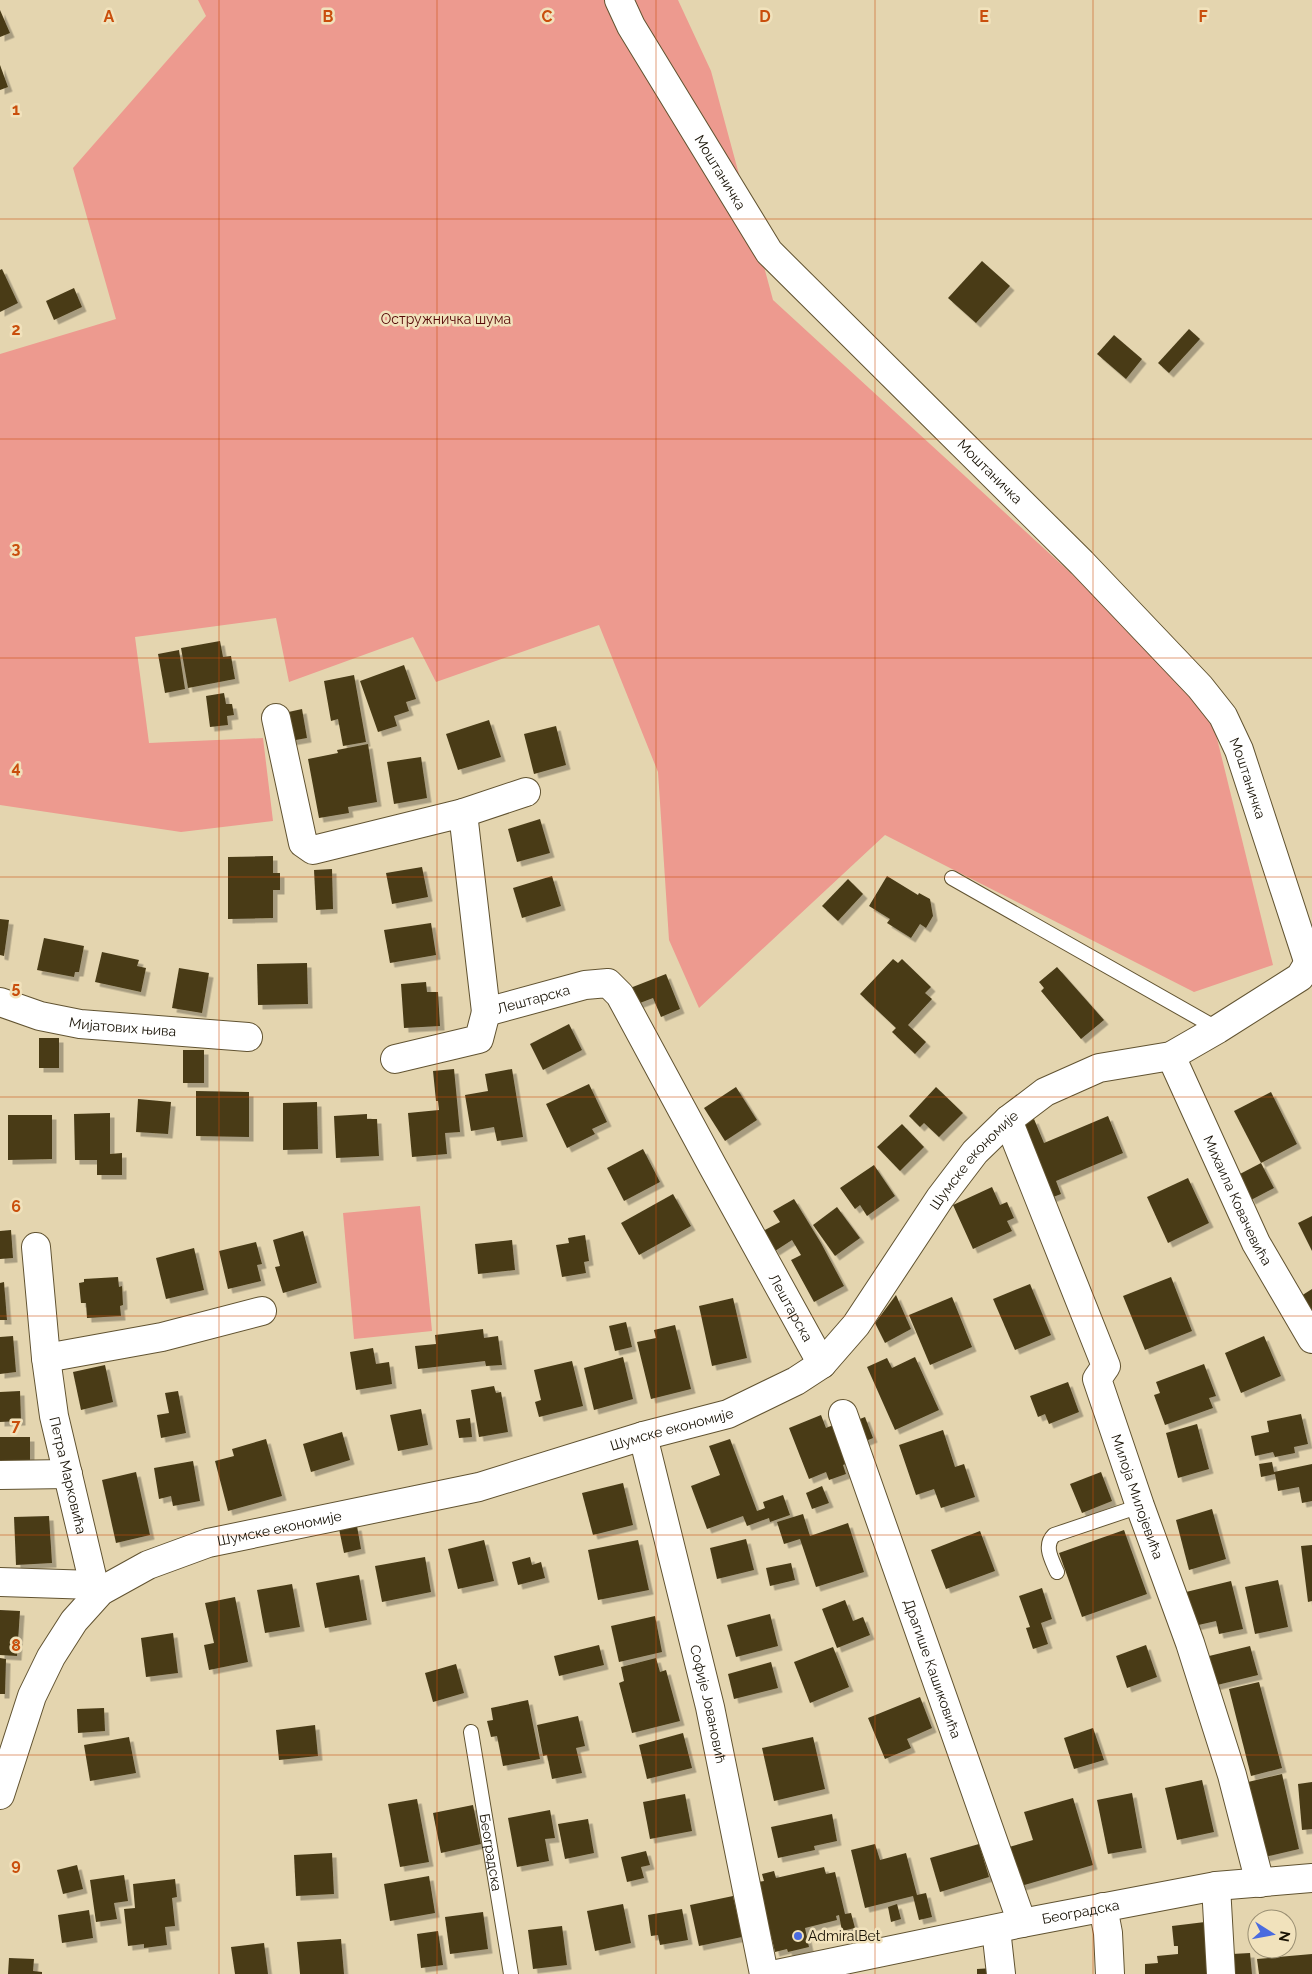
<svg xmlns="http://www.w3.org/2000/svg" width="1312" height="1974" viewBox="0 0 1312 1974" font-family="Raleway,sans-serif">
<defs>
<filter id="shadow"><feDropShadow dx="4.5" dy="4.5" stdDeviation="0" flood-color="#0004"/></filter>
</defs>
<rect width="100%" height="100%" fill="#e4d5af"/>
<g fill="#ed9a8f">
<path d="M198,0H678L711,71L773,300L1207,698L1273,965L1194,992L885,835L699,1008L669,940L658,772L599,625L436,682L413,637L289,682L276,618L135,637L149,743L263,738L273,821L181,832L0,805V354L116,319L73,168L206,16Z"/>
<path d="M420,1206L432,1331L354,1339L343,1213Z"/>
</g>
<g fill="#483b19" filter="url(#shadow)">
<path d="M0,10L10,33L0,37Z"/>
<path d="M0,65L8,87L0,90Z"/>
<path d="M982,261L1010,286L976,323L948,298Z"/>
<path d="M2,269L18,303L0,312V270Z"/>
<path d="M74,288L82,307L54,320L46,301Z"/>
<path d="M1189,329L1200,339L1169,373L1158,363Z"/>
<path d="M1114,335L1142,359L1126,379L1097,354Z"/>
<path d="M220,641L223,657L231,656L235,679L188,688L181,648Z"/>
<path d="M179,650L185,689L165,693L158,654Z"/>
<path d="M404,665L416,699L406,702L409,711L394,716L397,726L378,732L360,681Z"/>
<path d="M354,675L366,742L343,746L338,719L331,721L324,681Z"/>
<path d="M224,693L226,704H232L234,715L227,716L228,725L210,727L206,696Z"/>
<path d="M302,709L307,738L290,741L284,713Z"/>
<path d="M489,720L501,757L458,770L446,734Z"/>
<path d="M556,726L566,765L534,774L524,734Z"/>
<path d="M368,744L377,802L348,807L349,813L319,818L308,759L338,753L337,750Z"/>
<path d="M421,757L427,798L394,804L387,762Z"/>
<path d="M540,819L550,853L517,862L508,829Z"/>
<path d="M273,856V873H280V890H273V918L228,919V857Z"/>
<path d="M422,867L428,897L392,904L386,873Z"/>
<path d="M332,869L333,909L316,910L314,870Z"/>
<path d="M552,876L561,906L522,918L513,888Z"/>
<path d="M887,876L918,895L919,893L930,899L933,916L926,928L920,924L911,938L887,923L890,919L869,906Z"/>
<path d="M848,879L863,894L838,921L822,906Z"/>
<path d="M0,919L9,920L4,956L0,955Z"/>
<path d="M431,923L436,955L390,963L384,930Z"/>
<path d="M44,938L84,946L79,972H75L74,977L37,970Z"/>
<path d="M102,952L139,960L137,966L146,968L141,992L95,982Z"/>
<path d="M893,959L898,963L902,959L931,987L925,993L932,999L908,1025L926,1042L915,1054L892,1032L896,1028L860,994Z"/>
<path d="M307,963L308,1004L258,1005L257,964Z"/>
<path d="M1057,967L1104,1020L1081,1039L1041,991L1044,988L1039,982Z"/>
<path d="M179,968L209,973L202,1013L172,1008Z"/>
<path d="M666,974L680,1009L661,1017L653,998L632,1006L625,990Z"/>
<path d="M426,982L427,992H438L440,1026L404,1028L401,984Z"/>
<path d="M569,1024L582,1050L543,1070L530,1044Z"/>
<rect x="39" y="1038" width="20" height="30"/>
<rect x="183" y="1050" width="21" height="33"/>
<path d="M454,1069L460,1132L445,1133L447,1154L412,1157L408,1113L439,1110L438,1101H436L433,1071Z"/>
<path d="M512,1069L523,1137L497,1141L494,1127L471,1131L465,1095L488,1091L485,1074Z"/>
<path d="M589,1084L607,1122L592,1129L595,1134L567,1148L546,1104Z"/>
<path d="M736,1087L757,1120L725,1141L704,1108Z"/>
<path d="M936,1087L963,1113L939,1137L924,1123L920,1127L909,1116Z"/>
<path d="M196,1091L249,1092V1137L196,1136Z"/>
<path d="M1271,1092L1297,1144L1261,1163L1234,1111Z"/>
<path d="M138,1099L171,1102L168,1134L136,1132Z"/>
<path d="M317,1102L318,1149L283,1150V1103Z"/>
<path d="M110,1113V1154L122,1153V1175H97V1160H75L74,1114Z"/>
<path d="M367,1114V1119H377L379,1156L336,1158L334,1116Z"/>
<path d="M8,1115H52V1159L8,1160Z"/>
<path d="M1108,1116L1123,1153L1056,1181L1061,1194L1048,1199L1017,1125L1034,1119L1044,1143Z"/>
<path d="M902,1124L924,1147L900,1171L877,1147Z"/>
<path d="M643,1149L660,1182L624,1201L607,1168Z"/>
<path d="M1261,1163L1274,1188L1251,1200L1238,1175Z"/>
<path d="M874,1165L895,1196L867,1216L860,1205L855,1209L840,1188Z"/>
<path d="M1188,1178L1209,1223L1168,1243L1147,1197Z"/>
<path d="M992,1187L1000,1205L1007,1202L1014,1218L1007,1221L1012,1231L973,1249L953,1205Z"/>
<path d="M673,1194L691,1226L639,1255L621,1223Z"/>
<path d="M794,1199L821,1243L844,1286L814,1302L791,1260L801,1255L792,1240L775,1251L763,1231L780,1222L773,1211Z"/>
<path d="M837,1207L860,1238L835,1256L813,1225Z"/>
<path d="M1312,1216V1251L1298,1223Z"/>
<path d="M11,1230L13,1258L0,1259V1231Z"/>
<path d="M303,1231L317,1283L283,1293L275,1267L280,1266L273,1240Z"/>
<path d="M585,1235L589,1261L584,1262L586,1273L562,1277L556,1245L569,1243L568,1238Z"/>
<path d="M512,1240L515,1270L478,1274L475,1244Z"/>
<path d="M256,1242L262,1264L257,1265L261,1281L228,1289L219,1251Z"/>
<path d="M194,1248L204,1290L166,1299L156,1258Z"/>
<path d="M118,1277L119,1287L122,1286L123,1305L120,1306L121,1316L87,1318L86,1303H81L79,1283L84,1282V1279Z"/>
<path d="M1171,1277L1192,1331L1145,1350L1123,1296Z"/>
<path d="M4,1282L7,1320H0V1283Z"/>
<path d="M1030,1284L1051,1335L1015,1350L993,1299Z"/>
<path d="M1312,1289V1312L1310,1313L1301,1296Z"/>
<path d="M896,1295L911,1329L885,1343L875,1323Z"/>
<path d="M952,1297L972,1347L930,1365L909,1315Z"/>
<path d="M733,1298L747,1358L712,1366L699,1306Z"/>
<path d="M626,1322L632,1347L615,1351L609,1326Z"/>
<path d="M675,1325L691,1389L651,1399L637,1342L656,1338L654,1330Z"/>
<path d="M483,1329L484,1338L498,1336L502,1365L486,1366L485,1361L418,1369L415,1346L436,1344L435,1335Z"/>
<path d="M13,1336L16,1372L0,1374V1337Z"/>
<path d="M1264,1336L1281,1376L1241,1393L1225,1353Z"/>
<path d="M373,1348L376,1364L389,1362L392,1384L356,1390L350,1352Z"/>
<path d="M623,1357L633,1399L594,1410L584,1368Z"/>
<path d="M915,1357L939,1410L895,1430L867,1367L887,1358L892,1368Z"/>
<path d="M572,1361L583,1406L539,1417L535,1402L541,1400L534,1370Z"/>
<path d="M1204,1364L1216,1396L1209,1398L1213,1408L1165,1425L1154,1395L1160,1393L1156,1382Z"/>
<path d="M105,1365L113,1402L81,1410L73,1372Z"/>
<path d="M1068,1382L1079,1412L1049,1424L1045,1414L1038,1417L1030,1396Z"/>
<path d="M494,1386L496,1393L501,1392L508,1432L479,1437L471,1390Z"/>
<path d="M20,1391L21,1421L0,1422V1392Z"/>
<path d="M178,1391L186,1433L161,1438L157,1415L169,1413L165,1393Z"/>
<path d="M421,1409L428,1445L398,1451L390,1415Z"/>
<path d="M1301,1414L1308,1444L1294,1447L1295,1453L1275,1457L1273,1452L1255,1456L1251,1436L1269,1432L1267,1421Z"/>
<path d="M821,1415L826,1428L843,1421L858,1459L843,1465L846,1474L829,1480L826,1472L809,1479L789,1428Z"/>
<path d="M865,1417L873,1438L861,1443L852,1422Z"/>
<path d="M470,1418L472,1437L459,1438L456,1420Z"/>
<path d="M1197,1424L1209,1469L1178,1478L1166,1433Z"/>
<path d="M943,1430L955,1467L964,1464L975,1497L941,1508L934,1489L916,1495L899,1445Z"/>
<path d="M342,1432L350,1460L311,1472L303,1444Z"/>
<rect x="0" y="1437" width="30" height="31"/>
<path d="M266,1439L282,1496L228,1511L215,1461L234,1456L232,1449Z"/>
<path d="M730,1439L757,1511L765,1508L763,1502L783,1495L790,1515L770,1522L769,1518L747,1526L743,1516L707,1529L691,1486L720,1475L709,1446Z"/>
<path d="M193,1461L200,1501L173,1506L171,1496L159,1499L154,1468Z"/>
<path d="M1272,1462L1274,1472L1312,1464V1501L1302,1503L1299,1487L1278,1491L1275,1474L1261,1477L1259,1464Z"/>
<path d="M136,1472L150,1535L116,1543L102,1480Z"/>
<path d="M1101,1472L1112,1501L1082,1513L1070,1484Z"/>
<path d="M623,1483L633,1525L593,1535L582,1493Z"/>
<path d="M822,1486L829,1503L812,1509L806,1493Z"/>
<path d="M1212,1509L1226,1559L1189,1570L1176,1520Z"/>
<path d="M803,1514L810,1536L848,1523L864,1572L816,1587L800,1539L784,1544L777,1522Z"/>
<path d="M49,1516L52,1563L16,1565L14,1517Z"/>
<path d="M357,1526L361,1549L344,1553L339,1529Z"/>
<path d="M1124,1530L1147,1594L1082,1617L1059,1553Z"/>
<path d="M980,1531L995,1571L946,1589L931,1550Z"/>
<path d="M746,1539L754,1570L717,1579L710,1548Z"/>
<path d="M484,1540L494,1581L458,1589L448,1549Z"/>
<path d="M638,1540L649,1590L598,1600L588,1550Z"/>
<path d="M1312,1545V1601L1308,1602L1301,1546Z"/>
<path d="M425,1557L431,1592L382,1602L375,1566Z"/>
<path d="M530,1557L532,1565L541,1562L545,1578L518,1585L512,1562Z"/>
<path d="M791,1563L795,1580L770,1586L766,1568Z"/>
<path d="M359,1575L367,1620L325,1628L316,1583Z"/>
<path d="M1278,1580L1288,1627L1255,1634L1245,1587Z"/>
<path d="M1231,1581L1243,1629L1219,1634L1216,1621L1194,1626L1186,1592Z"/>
<path d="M292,1584L300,1627L265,1633L257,1590Z"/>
<path d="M1042,1588L1052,1619L1041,1623L1048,1644L1033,1649L1026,1628L1030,1627L1019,1596Z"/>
<path d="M235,1597L248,1662L209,1670L204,1645L214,1643L205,1603Z"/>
<path d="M845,1600L853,1621L863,1617L870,1635L837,1648L822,1609Z"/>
<path d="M0,1610L20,1611L17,1656L0,1655Z"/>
<path d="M770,1614L778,1646L736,1657L727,1625Z"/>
<path d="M655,1616L662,1652L619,1662L611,1626Z"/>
<path d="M173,1633L178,1673L146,1677L141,1638Z"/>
<path d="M599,1645L604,1665L559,1676L554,1656Z"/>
<path d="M1146,1645L1157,1677L1127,1688L1116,1656Z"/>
<path d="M1250,1646L1258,1675L1213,1686L1205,1657Z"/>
<path d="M833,1647L849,1687L810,1703L794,1662Z"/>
<path d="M0,1658L6,1659L5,1694H0Z"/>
<path d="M656,1658L660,1672L666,1670L680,1721L632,1733L619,1683L624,1681L621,1667Z"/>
<path d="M771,1662L778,1688L734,1699L728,1674Z"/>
<path d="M456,1664L464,1693L433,1702L425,1673Z"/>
<path d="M1259,1682L1282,1768L1251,1776L1229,1689Z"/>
<path d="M920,1697L932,1728L907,1739L911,1748L885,1759L868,1718Z"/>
<path d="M528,1700L540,1759L503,1766L497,1736L491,1737L487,1721L493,1720L491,1708Z"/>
<path d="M104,1708L105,1731L78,1733L77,1709Z"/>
<path d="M578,1716L585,1746L576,1748L582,1773L552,1779L547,1755L543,1756L537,1725Z"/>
<path d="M315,1725L318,1756L279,1760L276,1730Z"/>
<path d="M1093,1728L1104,1760L1074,1769L1064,1738Z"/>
<path d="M683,1733L692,1768L647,1779L639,1745Z"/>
<path d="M129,1737L136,1773L90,1781L84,1745Z"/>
<path d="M813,1737L825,1789L774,1801L762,1748Z"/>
<path d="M1282,1774L1299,1849L1265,1857L1248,1782Z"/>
<path d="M1202,1780L1214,1832L1177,1840L1165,1788Z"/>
<path d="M1312,1782V1829L1302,1830L1298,1784Z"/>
<path d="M1132,1793L1142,1848L1108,1854L1097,1800Z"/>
<path d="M685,1794L692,1831L650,1839L643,1802Z"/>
<path d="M1073,1798L1093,1865L1021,1886L1009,1847L1033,1840L1024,1812Z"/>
<path d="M417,1799L429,1862L400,1867L388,1804Z"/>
<path d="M473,1805L481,1844L441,1853L433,1813Z"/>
<path d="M550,1810L555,1838L545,1839L549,1861L517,1867L508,1818Z"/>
<path d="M832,1814L837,1841L814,1846L815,1850L778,1858L771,1827Z"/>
<path d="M588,1819L594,1853L565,1859L558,1824Z"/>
<path d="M875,1844L880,1860L906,1853L917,1895L926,1893L932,1917L919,1920L913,1896L865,1908L851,1850Z"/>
<path d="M979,1844L989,1877L940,1892L930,1858Z"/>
<path d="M646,1851L650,1865L641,1867L644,1878L627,1882L621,1857Z"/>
<path d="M332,1853L334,1894L296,1896L294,1855Z"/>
<path d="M77,1865L83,1889L63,1894L57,1870Z"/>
<path d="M824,1867L826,1874L835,1872L845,1914L851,1913L855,1928L842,1931L839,1915L836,1916L837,1920L805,1928L809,1947L788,1952L787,1949L775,1952L758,1882L764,1881L762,1874L774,1871L776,1878Z"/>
<path d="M124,1875L128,1901L114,1903L117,1919L96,1922L90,1880Z"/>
<path d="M429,1876L435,1913L390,1921L384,1884Z"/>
<path d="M175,1879L177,1897L172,1898L175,1926L165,1927L167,1945L144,1948V1944L128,1946L124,1909L135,1908L133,1884Z"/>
<path d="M733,1896L742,1937L699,1946L690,1905Z"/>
<path d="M623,1904L631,1943L595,1951L587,1911Z"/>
<path d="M897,1904L901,1919L891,1922L888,1907Z"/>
<path d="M682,1909L688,1940L660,1945L658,1935L651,1936L648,1915Z"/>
<path d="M89,1910L93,1938L62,1943L58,1915Z"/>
<path d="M483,1912L488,1949L450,1954L445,1917Z"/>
<path d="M1205,1922L1215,1974H1145V1964L1158,1963L1157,1956L1178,1954V1946H1174L1172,1926Z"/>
<path d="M562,1926L567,1965L533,1969L528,1930Z"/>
<path d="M438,1931L443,1965L421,1968L417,1934Z"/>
<path d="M341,1939L344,1974H300L297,1942Z"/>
<path d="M264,1943L268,1974H235L231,1947Z"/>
<path d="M1250,1953L1252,1974H1233L1232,1954Z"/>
<path d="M1312,1954V1974H1259L1257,1959Z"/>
<path d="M9,1958L34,1959L33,1971L42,1972V1974H8Z"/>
<path d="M993,1968V1974H977V1969Z"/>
</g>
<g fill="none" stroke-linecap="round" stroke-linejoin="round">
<defs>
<g id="lane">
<path d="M952,878L1218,1029"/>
<path d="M1057,1572C1052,1560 1043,1546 1054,1535L1140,1506"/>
<path id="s1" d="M471,1732L511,1974"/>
</g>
<g id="street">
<path id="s2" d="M619,0L631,26L769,252L1082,563L1200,687L1223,716L1239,750L1309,964L1312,968"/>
<path id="s3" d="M276,718L303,843L313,850L463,813L486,1012L585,985L608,983L620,995L712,1165L822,1364"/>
<path d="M463,813L526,792"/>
<path id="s4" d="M0,1002L40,1016L80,1024L248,1037"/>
<path id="s5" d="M1171,1056L1256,1243L1312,1339"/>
<path d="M395,1059L479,1039L486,1012"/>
<path id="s6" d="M1008,1120L1106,1366L1097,1379L1140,1506L1190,1643L1232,1775L1260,1883"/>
<path id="s7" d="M36,1247L46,1358L54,1416L94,1585L101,1591"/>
<path d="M46,1358L162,1337L262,1311"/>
<path id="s8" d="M843,1414L1022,1923"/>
<path id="s9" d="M643,1436L710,1707L764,1974"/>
<path d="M0,1475L68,1474"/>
<path d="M0,1582L94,1585"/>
<path d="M1216,1886L1221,1974"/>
<path d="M1103,1907L1108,1933L1110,1974"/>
<path d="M996,1929L1001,1974"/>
</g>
<g id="secondary">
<path id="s10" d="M0,1795L32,1696L51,1657L74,1621L101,1591L148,1565L208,1543L479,1487L643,1436L728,1414L796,1381L822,1364L856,1325L940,1198L975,1152L1008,1120L1045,1092L1099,1068L1171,1056L1218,1029L1300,977L1312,957"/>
<path id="s11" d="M777,1974L1022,1923L1216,1886L1312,1878"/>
</g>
</defs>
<use href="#lane" stroke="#615331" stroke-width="16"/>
<use href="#street" stroke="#615331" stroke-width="30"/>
<use href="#secondary" stroke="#615331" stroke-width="30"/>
<use href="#lane" stroke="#fff" stroke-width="14"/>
<use href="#street" stroke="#fff" stroke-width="28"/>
<use href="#secondary" stroke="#fff" stroke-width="28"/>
</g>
<path fill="none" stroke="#c94e0b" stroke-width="1" stroke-opacity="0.55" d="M219,0V1974M437,0V1974M656,0V1974M875,0V1974M1093,0V1974M0,219H1312M0,439H1312M0,658H1312M0,877H1312M0,1097H1312M0,1316H1312M0,1535H1312M0,1755H1312"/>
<circle fill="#4a6bdf" stroke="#f1e2bc" stroke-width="2" cx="798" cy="1936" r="5"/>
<g text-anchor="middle" stroke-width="5" stroke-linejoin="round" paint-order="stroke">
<g font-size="14" fill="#181205" stroke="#f1e2bc">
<text dy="5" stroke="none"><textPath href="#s2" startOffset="200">Моштаничка</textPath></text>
<text dy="5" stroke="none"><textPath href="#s2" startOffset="605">Моштаничка</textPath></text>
<text dy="5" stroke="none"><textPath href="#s2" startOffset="1010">Моштаничка</textPath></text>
<text dy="5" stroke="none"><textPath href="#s3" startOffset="544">Лештарска</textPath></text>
<text dy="5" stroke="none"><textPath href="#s4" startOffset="126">Мијатових њива</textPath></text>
<text dy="5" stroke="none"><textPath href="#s10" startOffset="1246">Шумске економије</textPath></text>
<text dy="5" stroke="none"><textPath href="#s5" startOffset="159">Михаила Ковачевића</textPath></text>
<text dy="5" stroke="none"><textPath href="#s3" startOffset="994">Лештарска</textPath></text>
<text dy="5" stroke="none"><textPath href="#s10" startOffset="826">Шумске економије</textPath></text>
<text dy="5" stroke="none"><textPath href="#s7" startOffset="231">Петра Марковића</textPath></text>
<text dy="5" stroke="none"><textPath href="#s6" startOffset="405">Милоја Милојевића</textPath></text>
<text dy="5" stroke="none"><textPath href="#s10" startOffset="421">Шумске економије</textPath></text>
<text dy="5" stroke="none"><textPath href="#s8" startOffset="270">Драгише Кашиковића</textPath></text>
<text dy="5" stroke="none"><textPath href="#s9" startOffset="276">Софије Јовановић</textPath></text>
<text dy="5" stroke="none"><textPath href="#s1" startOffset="122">Београдска</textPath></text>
<text dy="5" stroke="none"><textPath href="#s11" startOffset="310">Београдска</textPath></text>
</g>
<g font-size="14" fill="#540706" stroke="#f1e2bc">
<text x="446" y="324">Остружничка шума</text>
</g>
<g font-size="14" fill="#181205" stroke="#f1e2bc" text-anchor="start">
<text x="808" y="1941">AdmiralBet</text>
</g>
</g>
<g font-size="16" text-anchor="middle" font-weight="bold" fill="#c94e0b" stroke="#f1e2bc" stroke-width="5" stroke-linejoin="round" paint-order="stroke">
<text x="109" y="22">A</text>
<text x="328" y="22">B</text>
<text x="547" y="22">C</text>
<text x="765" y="22">D</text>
<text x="984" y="22">E</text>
<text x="1203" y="22">F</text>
<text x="16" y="115">1</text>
<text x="16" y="335">2</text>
<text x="16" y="554">3</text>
<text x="16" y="773">4</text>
<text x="16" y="993">5</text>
<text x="16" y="1212">6</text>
<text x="16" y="1431">7</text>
<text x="16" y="1651">8</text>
<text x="16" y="1870">9</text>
</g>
<g transform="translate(1272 1934) rotate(101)"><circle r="24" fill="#f1e2bc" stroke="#9a8f73"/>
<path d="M0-4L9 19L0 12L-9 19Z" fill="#4a6bdf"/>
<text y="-8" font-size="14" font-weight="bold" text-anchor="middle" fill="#181205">N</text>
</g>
</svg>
